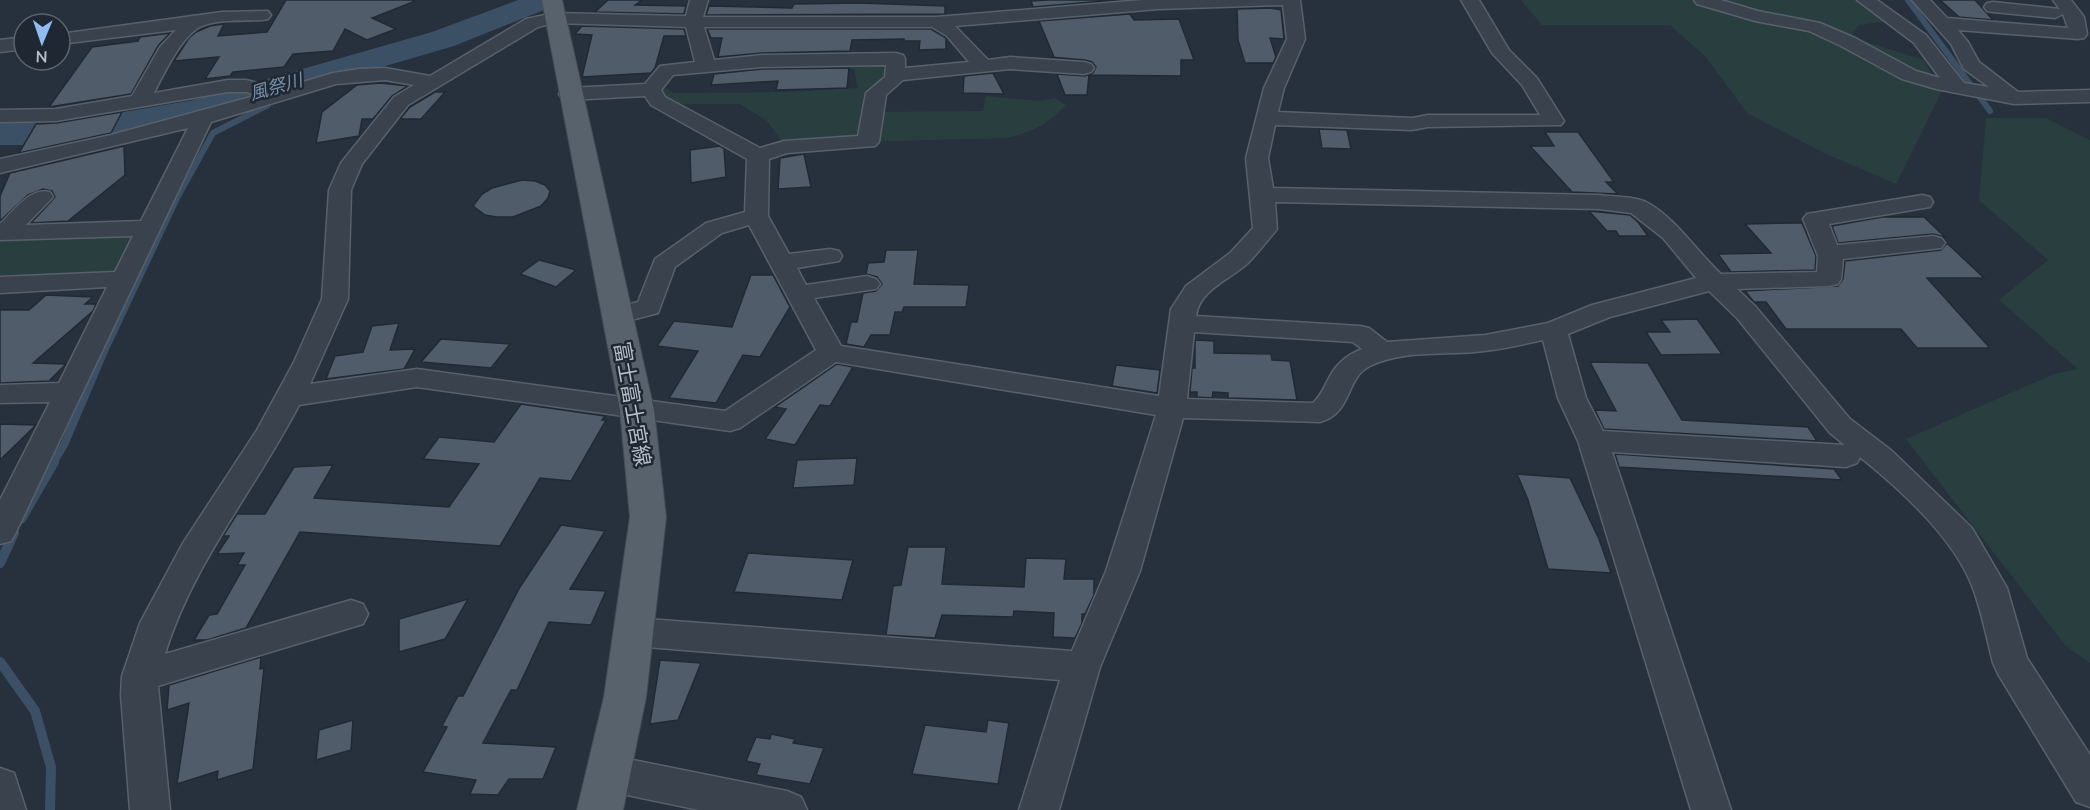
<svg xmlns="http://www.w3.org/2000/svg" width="2090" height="810" viewBox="0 0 2090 810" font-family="'Nunito Sans','Noto Sans JP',sans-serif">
<rect width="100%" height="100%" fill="#26313d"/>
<g fill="#293f3f">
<path d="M1521,0H1869L1896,20L1859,25L1850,37L1924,60L1941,93L1896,184L1822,152L1747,113L1706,57L1670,25H1542Z"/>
<path d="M877,63L892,74L863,96L875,112L983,111L986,96L1037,101L1055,98L1066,105C1049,124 1032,132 1007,138L784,144L767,121L740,104H669L652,96L659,85L674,93L782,92L858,88L854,69L819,66Z"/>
<path d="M1986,118H2046L2090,140V663L2065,645L1906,439L2054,374L2078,369L1999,300L2048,260L1979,200Z"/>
<path d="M134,234L114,274L0,278V239Z"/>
</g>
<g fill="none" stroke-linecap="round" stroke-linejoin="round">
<g stroke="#3c5065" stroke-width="6">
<path d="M1908,0L1990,111"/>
<path d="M290,88L304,78"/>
<path d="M176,200L213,133L268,105"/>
</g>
<path stroke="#3c5065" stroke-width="8" d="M53,463L64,445L104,351L176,198"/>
<g stroke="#3c5065" stroke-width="10">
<path d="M21,519L54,462"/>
<path d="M0,563L14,533"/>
<path d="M0,662L35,711L51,767L50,810"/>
</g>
<path fill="#3c5065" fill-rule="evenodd" d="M518,0H559L554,6L454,46L210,117L59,145H0V123H59L194,100L432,32Z"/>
</g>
<g fill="#515c6b" stroke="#212a34" stroke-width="1.5">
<path d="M286,0H413V2L372,18L396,29L367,40L345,29L333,51L293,54L284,67L233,72L230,76L205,79L219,57L174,61L189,38L196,32L210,26L224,24L218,36L267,32Z"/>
<path d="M608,0H642L635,5L686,6L684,14L595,12Z"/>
<path d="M1048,0H1116L1033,7L1031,1Z"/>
<path d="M1940,0H1975L1993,20L1959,17Z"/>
<path d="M860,3L945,6V14L706,15L709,6L792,8L794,4Z"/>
<path d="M1271,8L1281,10L1284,39L1270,38L1276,57L1273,63H1245L1238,40L1237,9Z"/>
<path d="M1130,14L1134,20L1179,19L1194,60H1181V76L1089,75L1087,95H1065L1057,74L1085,76L1093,73L1096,67L1092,62L1085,60L1050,57H1054L1039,21Z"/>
<path d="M582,26L684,29L686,36H664L655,68L651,73L582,77L592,35L575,34Z"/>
<path d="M707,29H931L946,38V49L919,50L920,41H904V39L852,40L850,51L762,53L718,57L722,38H711Z"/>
<path d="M170,33L158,46L131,94L49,107L92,47L138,41L140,37Z"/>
<path d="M849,68L847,88L776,90L778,81L711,85L714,74L762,69Z"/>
<path d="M993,73L1004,94L963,93L964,76Z"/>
<path d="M380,83L408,86L392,96L373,119H362L359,136L316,143L322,112L357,85Z"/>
<path d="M435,92H445L421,119H400L410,107Z"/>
<path d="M122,112L111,133L19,153L36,124L56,123Z"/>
<path d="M1319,129L1347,130L1351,149L1322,148Z"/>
<path d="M1545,132H1578L1614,182H1606L1618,194L1572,192L1530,146H1554Z"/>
<path d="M124,146L125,175L68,221L31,223L55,197L52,191L43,189L28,195L0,221V196L10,173Z"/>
<path d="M720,146L724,149L726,177L691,183L690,150Z"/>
<path d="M804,154L811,187L778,189L780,158Z"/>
<path d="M522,180L535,181L545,185L550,191L548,198L541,206L513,217H497L485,215L473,206L482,194L492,188Z"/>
<path d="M1589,211L1630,215L1638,222L1648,236H1619L1616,231H1607Z"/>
<path d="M1882,217H1924L1945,237L1933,234L1838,243L1832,226Z"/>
<path d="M1795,223H1802L1816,256L1815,270L1731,272L1718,254L1771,253L1745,224Z"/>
<path d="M1947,243L1984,278H1927L1990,348H1917L1901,329H1786L1766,302H1754L1745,291L1838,286L1843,279L1845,261L1941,250Z"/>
<path d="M886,250H918L914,284L969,285L966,307H904L902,312H895L890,335H871L864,347L846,344L851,322H857L863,293L876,291L882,284L877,277L866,274L868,263L884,262Z"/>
<path d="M539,260L576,270L556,287L520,274Z"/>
<path d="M751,275H773L790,307L760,357L743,355L716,403L669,398L698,351L657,346L674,321L732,327Z"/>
<path d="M46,295L93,297L85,304H96L93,311L33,363L66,364L49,381L0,383V310H29Z"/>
<path d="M1697,319L1722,354L1661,355L1646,332H1670L1661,320Z"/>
<path d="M399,323L390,350L415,349L404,369L326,379L335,356L363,352L372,326Z"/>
<path d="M441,339L468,341L510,344L491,368L421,362Z"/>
<path d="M1195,340L1214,341V353L1271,354L1272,360L1290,361L1297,400L1228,398V393L1213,392L1212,398L1197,397V392H1190L1192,368H1195Z"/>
<path d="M1590,362L1648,363L1682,420L1808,427L1817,441L1604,429L1595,410L1616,411Z"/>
<path d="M837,364L853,367L830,406L820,405L795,445L765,439L786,409L775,407Z"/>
<path d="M1116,365L1160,370L1157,393L1112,386Z"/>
<path d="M521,404L605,416L602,420H606L571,481L540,478L500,546L300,532L246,628L207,640H194L209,615L217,614L245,565H237L244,553L217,554L229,536H223L237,514H265L294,467L333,465L314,498L449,507L479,464L423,459L439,437L494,442Z"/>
<path d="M0,424L36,425L0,460Z"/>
<path d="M1615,454L1834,469L1842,480L1619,467Z"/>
<path d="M857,458L854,485L793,488L797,460Z"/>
<path d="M1517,474L1570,478L1599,539L1611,573L1548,569L1528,500Z"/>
<path d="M561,525L605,531L570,589L606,591L591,625L549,622L517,690H511L483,743L556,747L543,779H509L498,795L470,794L476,780L423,772L447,727L442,726L458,696H463L520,587Z"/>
<path d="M908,547H946L942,584L1024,587L1026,558L1066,559L1064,579H1094V595L1085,614H1082V623L1075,638L1053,637L1054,613L1014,611L1013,617L942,615L935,638L886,635L893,586L901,585Z"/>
<path d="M748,553L853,560L842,600L734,592Z"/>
<path d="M468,599L445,639L399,652V619Z"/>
<path d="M261,657L260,669L264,668L253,769L217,780L218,771L177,784L189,703L167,710L169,685Z"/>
<path d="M660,660L701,663L678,720L650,724Z"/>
<path d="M353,720L351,750L316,760L319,730Z"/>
<path d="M988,720L1009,723L998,784L912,774L925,725L986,732Z"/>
<path d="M771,734L795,739L793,743L824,748L810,784L756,775L760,764L746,761L756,737L770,739Z"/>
</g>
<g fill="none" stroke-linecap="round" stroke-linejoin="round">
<defs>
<g id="minor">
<path d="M690,0H708L703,17H936L1143,0H1300L1305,39L1284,88L1278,112L1412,118L1428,115H1540L1522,85L1492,53L1461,0H1479L1509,50L1537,78L1564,121L1561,125L1428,127L1412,130L1275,125L1268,158L1273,188L1599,195C1613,197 1633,196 1646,202C1674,216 1698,253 1721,274L1817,272L1818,256L1803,219L1807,214L1922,195L1930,197L1933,202L1930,207L1829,224L1837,245L1933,236L1941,238L1945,243L1941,248L1843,259L1841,279L1838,284L1829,286L1737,289L1755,306L1850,419L1892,451L1972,528L2007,588L2027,658L2090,755V807L2076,802L1998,674L1993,663C1987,639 1982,614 1974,591C1957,541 1900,489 1860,457L1857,463L1846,467L1612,452L1731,810H1691L1578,441L1558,398L1543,340C1524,344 1504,349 1484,351C1447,356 1404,349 1370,366C1345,378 1353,413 1320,422L1183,418L1140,571L1100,667L1059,810H1019L1060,680L634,646L622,642L617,632L622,622L634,618L1072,651L1106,571L1156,415L836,362L740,428L730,431L417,387L299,405C256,488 193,563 165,654L351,600L363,604L368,614L363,624L158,686L170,810H130L121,695L122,676L140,623L183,543L257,430L294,362L322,299L329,190L341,163L394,97L414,85L385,80L336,84L211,122L16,532L11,541L0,544V500L50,402L0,403V385L59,383L107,287L0,293V277L115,272L133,236L0,240V224C14,211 30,187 50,192L53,197L26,225L141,221L188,128L0,173V159L111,135L258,95L246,92H228L56,121L0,122V110L56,109L132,96L160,47L176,30L60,44V34L222,12L268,11L271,15L268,19L262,20C243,21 220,19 202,26C183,33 163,75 154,93L228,80H246L280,89L333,73L359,69L385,68L430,76L526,19L554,13L686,16ZM1283,5L1287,39L1264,88L1246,158L1253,228L1230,253L1186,286L1171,309L1159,396L841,346L814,298L876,289L880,284L876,279L867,276L806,285L797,268L839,261L842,256L839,251L830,249L789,254L768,216L769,159L787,153L875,146L879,142L886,95L903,80L1010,69L1084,74L1091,72L1094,68L1091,64L1084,62L1010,57L988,60L955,26L1158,9ZM554,23L686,27L695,62L660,66L645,84L569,88L562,90L559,94L562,98L569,100L645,96L651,105L747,159L745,212L706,223L655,259L638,302L607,310L603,316L607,322L616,324L658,313L675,267L722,233L749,225L816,350L725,411L417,369L310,384L348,299L351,190L362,164L408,105L538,27ZM704,27H932L947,36L969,62L905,68V59L903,55L896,53L762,55L714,60ZM886,65L885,77L866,93L858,136L784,141L760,148L665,97L661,90L673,75L762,67ZM1275,202L1599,209L1631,213L1663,238L1696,278L1592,305L1548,323L1485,335L1387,342L1369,328L1360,326L1196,316C1199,290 1231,279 1248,263C1257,254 1265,243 1273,234L1277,229ZM1709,291L1737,318L1830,433L1845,445L1603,431L1586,398L1568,334L1610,317ZM1194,332L1353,342L1362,349C1347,355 1336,364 1329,378C1324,387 1321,396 1313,403L1187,399Z"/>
<path d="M1694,0H1721L1758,11L1820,23L1855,38L1916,71L1940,78L1914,43L1857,0H1877L1926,35L1964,83L1989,87L1964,69L1951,44L1912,0H1930L1947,18L2068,28L2063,14L2055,18L1993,12L1987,11L1984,7L1987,3L1993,2L2060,9L2053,0H2071L2084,17L2087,34L2084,38L2078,39L1958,30L1968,42L1979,62L2018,92L2090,90V102L2014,104L1936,89L1902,79L1841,46L1809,31L1755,21L1697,4Z"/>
<path d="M24,37V49L0,52V40Z"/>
<path d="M608,755L787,791L801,797L807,810H699L608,791L594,785L589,773L594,761Z"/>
<path d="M0,768L14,773L26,810H0Z"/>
</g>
<path id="major" d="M542,0H562L654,410L666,517L646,697L623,810H577L604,697L630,517L620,410Z"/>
</defs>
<use href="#minor" stroke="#58616b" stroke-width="3"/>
<use href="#major" stroke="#434c56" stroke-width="2"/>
<use href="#minor" fill="#3a434d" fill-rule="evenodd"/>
<use href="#major" fill="#58626d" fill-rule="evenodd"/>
</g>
<g text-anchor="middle" stroke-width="5" stroke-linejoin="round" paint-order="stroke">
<g font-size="18" font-style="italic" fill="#7890aa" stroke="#1f2832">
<text transform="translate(276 87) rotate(-16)" y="6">風祭川</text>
</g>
<g font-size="21" fill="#b6bec8" stroke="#1f2832">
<text transform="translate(632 404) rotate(80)" y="7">富士富士宮線</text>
</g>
</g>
<g transform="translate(42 42) rotate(182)"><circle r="28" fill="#1f2832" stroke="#5b646e" stroke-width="1.5"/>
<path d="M0-4.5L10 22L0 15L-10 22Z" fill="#91bcf2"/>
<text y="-9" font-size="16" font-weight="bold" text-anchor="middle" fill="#b6bec8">N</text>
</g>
</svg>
